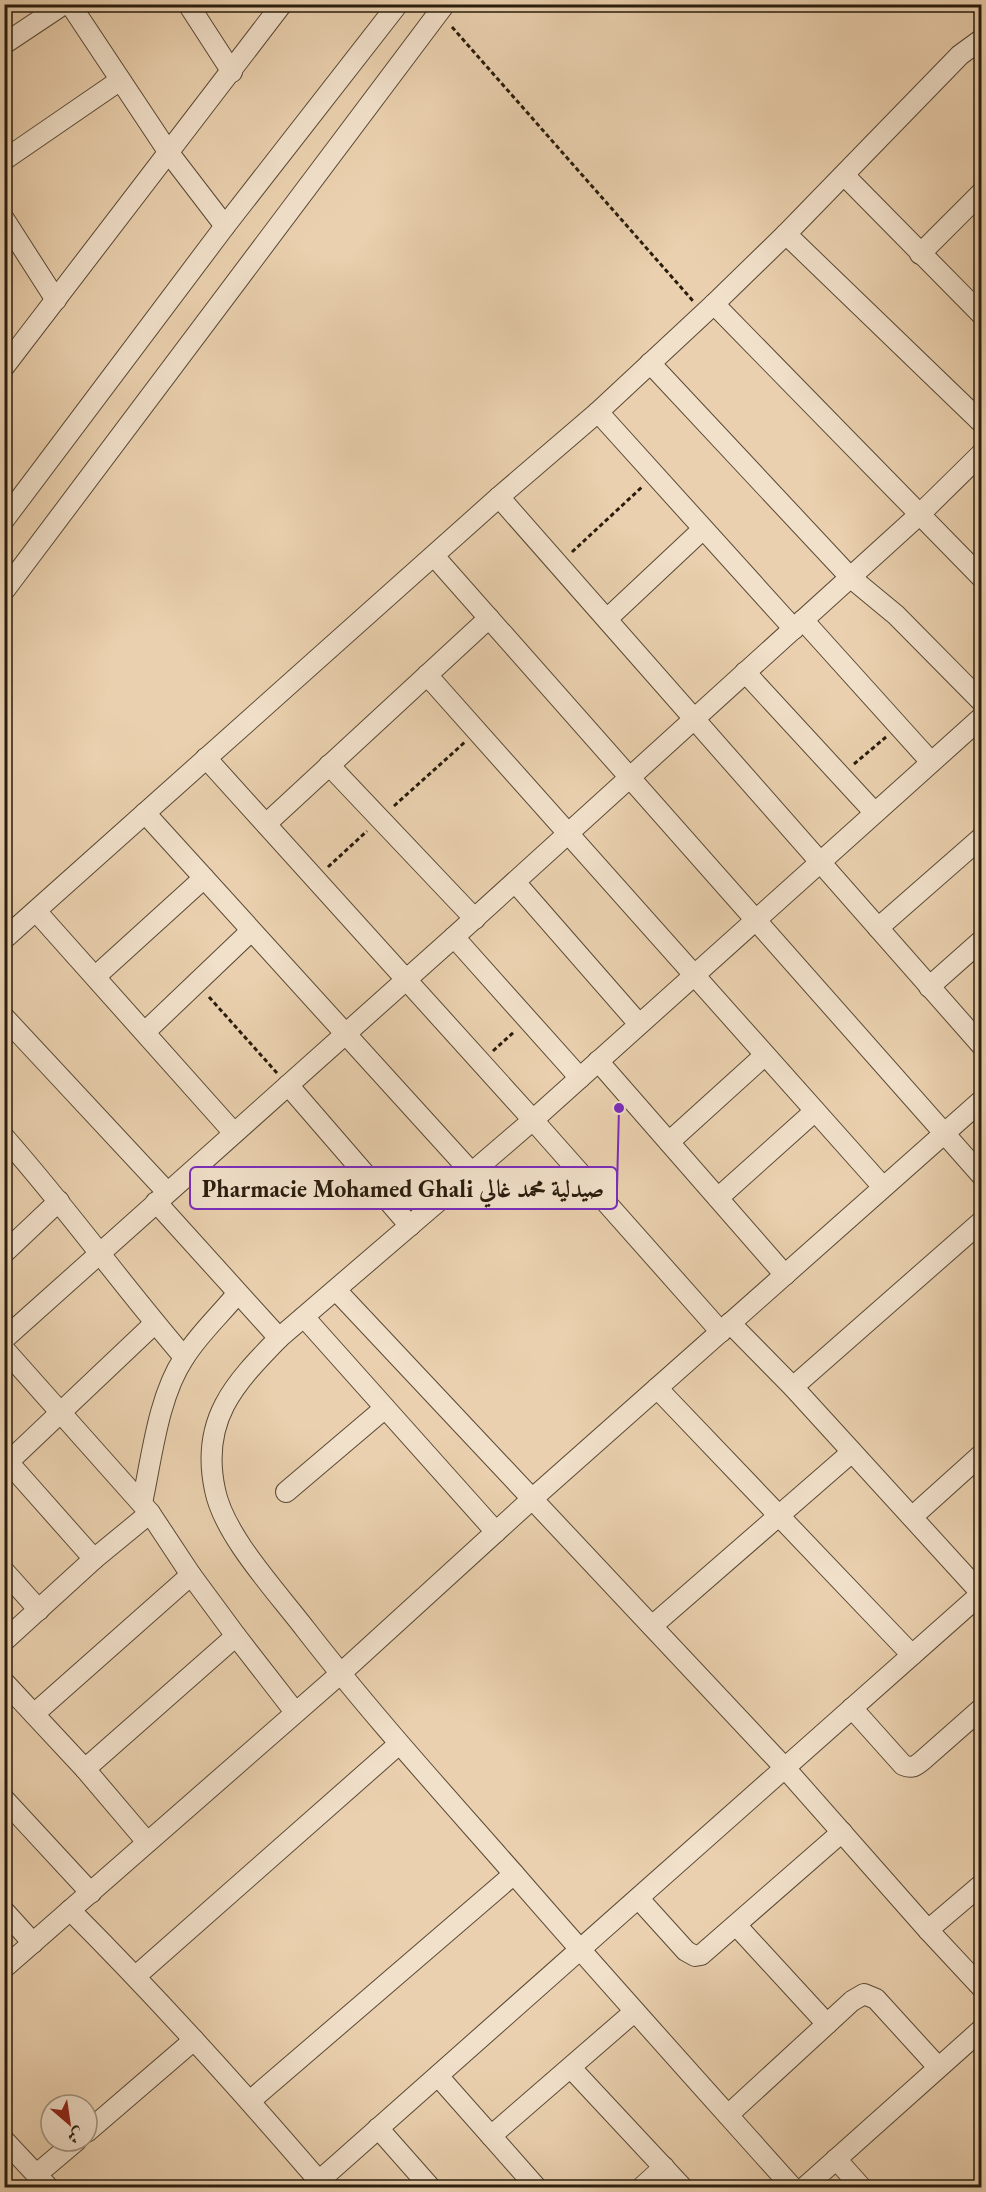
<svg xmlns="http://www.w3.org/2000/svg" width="986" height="2192" viewBox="0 0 986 2192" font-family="'EB Garamond',Amiri,serif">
<rect width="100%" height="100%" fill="#ead0ae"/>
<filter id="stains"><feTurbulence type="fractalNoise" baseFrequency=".00333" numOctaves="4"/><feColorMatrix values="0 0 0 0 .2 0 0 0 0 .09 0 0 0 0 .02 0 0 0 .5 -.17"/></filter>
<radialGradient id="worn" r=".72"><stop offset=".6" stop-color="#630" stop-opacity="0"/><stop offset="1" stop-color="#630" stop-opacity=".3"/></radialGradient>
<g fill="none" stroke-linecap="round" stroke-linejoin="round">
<defs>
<g id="minor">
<path d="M70,4L169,153L225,226"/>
<path d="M188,4L232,72"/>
<path d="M980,4L982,6"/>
<path d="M4,44L64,4"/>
<path d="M4,160L119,81"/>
<path d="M844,175L982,315"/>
<path d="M4,219L56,300"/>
<path d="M786,234L982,423"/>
<path d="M920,254L982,192"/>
<path d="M714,304L982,578"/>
<path d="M650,363L850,577L896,615L982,702"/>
<path d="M4,367L282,4"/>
<path d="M598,412L794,629"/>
<path d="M499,497L982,1046"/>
<path d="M4,520L225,226L398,4"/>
<path d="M434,556L982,1176"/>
<path d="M4,591L445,4"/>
<path d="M607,619L703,529"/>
<path d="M803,620L931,762"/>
<path d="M745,672L874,812"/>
<path d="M427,675L883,1187"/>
<path d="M206,758L533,1120L721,1332"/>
<path d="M329,765L475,919"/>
<path d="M145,813L472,1173"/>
<path d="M266,824L489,618"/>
<path d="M515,882L639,1024"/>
<path d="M36,911L234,1133"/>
<path d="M878,928L982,837"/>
<path d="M454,937L580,1078"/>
<path d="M4,939L499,497L598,412L714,304L786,234L960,55L982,39"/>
<path d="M96,976L204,878"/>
<path d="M929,987L982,940"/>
<path d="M4,1017L167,1192"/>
<path d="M145,1032L251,931"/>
<path d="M598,1061L785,1275"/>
<path d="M288,1085L410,1226"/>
<path d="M4,1137C67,1208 122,1285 184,1357"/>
<path d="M669,1142L764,1056"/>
<path d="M718,1198L815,1111"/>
<path d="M156,1202L279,1338"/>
<path d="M4,1253L59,1201"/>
<path d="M336,1290L785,1768L928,1930L982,1988"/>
<path d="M304,1317L496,1532"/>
<path d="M730,1323L793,1387L981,1593"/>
<path d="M4,1339L454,937L920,514L982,453"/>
<path d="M4,1349L150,1513L191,1575L236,1636L295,1712"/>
<path d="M793,1387L982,1221"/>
<path d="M657,1388L912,1655"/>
<path d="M8,1462L94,1559"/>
<path d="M4,1466L155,1323"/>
<path d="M286,1492L385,1408"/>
<path d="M142,1503C152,1457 158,1397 184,1358C198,1335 220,1315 237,1294"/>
<path d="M912,1517L982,1454"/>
<path d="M4,1571L39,1610"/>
<path d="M652,1626L852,1452"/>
<path d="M4,1641L94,1559L150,1513"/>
<path d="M4,1682L85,1769L147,1842"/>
<path d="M852,1708L903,1765C912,1769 916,1766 923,1760L982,1708"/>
<path d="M34,1714L191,1575"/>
<path d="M85,1769L236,1636"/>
<path d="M4,1799L91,1893"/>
<path d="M639,1899L686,1951L695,1956L701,1955L842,1832"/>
<path d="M70,1910C157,1997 239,2088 319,2181"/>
<path d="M4,1911L33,1943"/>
<path d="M736,1925L827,2024"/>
<path d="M928,1930L982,1884"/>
<path d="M4,1968L340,1674L532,1499L982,1100"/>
<path d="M136,1976L399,1744"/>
<path d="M571,2068L683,2188"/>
<path d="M438,2076L537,2188"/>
<path d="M250,2101L514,1874"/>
<path d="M728,2115L852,2001L864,1994L876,1999L938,2067"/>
<path d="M378,2128L431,2188"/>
<path d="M87,2132L194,2040"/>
<path d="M491,2136L634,2012"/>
<path d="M4,2140L49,2188"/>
<path d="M836,2159L862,2188"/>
<path d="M37,2174L76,2141"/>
<path d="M311,2188L982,1593"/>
<path d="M641,2188L664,2167"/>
<path d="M793,2188C700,2084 606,1980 515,1875C444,1794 372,1715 306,1630C278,1593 224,1536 215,1490C200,1420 234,1384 279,1338L533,1120L982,717"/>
<path d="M804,2188L982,2029"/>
</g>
</defs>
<use href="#minor" stroke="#594935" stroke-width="22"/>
<g stroke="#291c0d" stroke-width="3" stroke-dasharray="4.5 3" stroke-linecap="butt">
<path d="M452,27L693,301"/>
<path d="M572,552L642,487"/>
<path d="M854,764L886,737"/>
<path d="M394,806L465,742"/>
<path d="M328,867L367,831"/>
<path d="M209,997L277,1073"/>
<path d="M493,1051L515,1031"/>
</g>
<use href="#minor" stroke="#f1e0ca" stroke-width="20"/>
</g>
<path fill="none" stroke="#7b2cbf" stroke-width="2" d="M619 1108L617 1188"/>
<circle fill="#7b2cbf" stroke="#f1e0ca" stroke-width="2" cx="619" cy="1108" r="6"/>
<rect fill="#f1e0ca" stroke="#7b2cbf" stroke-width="2" x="190" y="1167" width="427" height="42" rx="6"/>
<g font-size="24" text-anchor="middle" font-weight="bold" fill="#291c0d">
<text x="403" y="1197">Pharmacie Mohamed Ghali صيدلية محمد غالي</text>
</g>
<rect width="986" height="2192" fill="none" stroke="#ead0ae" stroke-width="24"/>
<rect x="6" y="6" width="974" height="2180" fill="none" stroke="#291c0d" stroke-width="3"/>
<rect x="12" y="12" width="962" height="2168" fill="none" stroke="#291c0d" stroke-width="1.5"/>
<g transform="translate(69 2123) rotate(151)"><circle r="28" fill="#f1e0ca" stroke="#a1927e" stroke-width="1.5"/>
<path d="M0-4.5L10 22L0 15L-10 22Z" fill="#8f2418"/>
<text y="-9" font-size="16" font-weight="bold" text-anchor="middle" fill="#291c0d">ش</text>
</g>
<rect width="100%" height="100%" filter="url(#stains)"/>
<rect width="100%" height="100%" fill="url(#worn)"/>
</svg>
